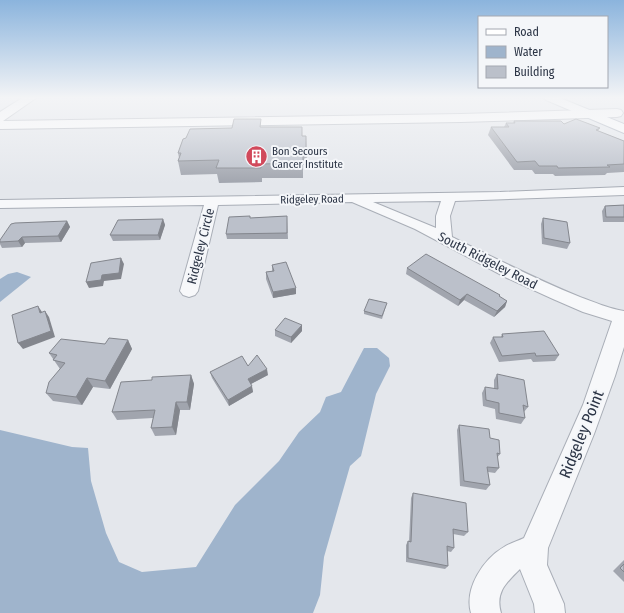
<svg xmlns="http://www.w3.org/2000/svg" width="624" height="613" viewBox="0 0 624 613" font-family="'Fira Sans Condensed',sans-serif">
<rect width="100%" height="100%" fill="#e4e7ec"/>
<g fill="#9fb4cc">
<path d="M17,272L31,277L0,302V279L8,274Z"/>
<path d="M364,348H377L389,358L390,366L376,394L361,456L350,466L324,557L320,595L313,613H0V430L72,447L88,448L91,481L106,533L119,562L142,572L196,567L235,505L279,461L299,432L320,412L326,397L341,392Z"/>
</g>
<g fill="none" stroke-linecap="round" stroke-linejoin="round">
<defs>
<path id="street" d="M624,187V195L455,201L450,216L452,237C494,258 536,279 580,297C594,302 610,309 624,311V347L615,376L594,434L548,548L547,565L564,604L565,613H535L534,604L520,569C506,583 495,592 501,613H471C464,589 483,559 504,547C510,543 518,541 524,538L583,405L612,321L583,312L553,299L507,278L415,229L352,202L218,205L198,291L195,295L189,297L183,295L180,291L204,205L0,208V200L500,192ZM441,201L436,216V228L373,202Z"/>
<path id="secondary" d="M22,98H36L3,121L461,114L617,109L621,110L623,113L621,116L617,117L461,122L0,129V112Z"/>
<path id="primary" d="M544,98H560L624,124V133L546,100Z"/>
</defs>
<use href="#street" stroke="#a9aeb7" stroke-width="2"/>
<use href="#secondary" stroke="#a9aeb7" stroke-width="2"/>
<use href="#primary" stroke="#a3abb8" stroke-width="2"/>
<use href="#street" fill="#f7f8fa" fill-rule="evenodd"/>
<use href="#secondary" fill="#fff" fill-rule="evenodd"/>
<use href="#primary" fill="#fff" fill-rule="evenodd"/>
</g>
<g fill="#a1a5ae">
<path d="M514,121L564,124L600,128L598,131L624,141V172L607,173L605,175L555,176L553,174H535L532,170H514L488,135L491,127H504L506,123H513Z"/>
<path d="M262,127L302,136H306L307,165H303V178H262V182L219,183L217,174L181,175L178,161L179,158L178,153L186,138Z"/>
<path d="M624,205V222H603L602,211L605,206Z"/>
<path d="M287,216L288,239H227L226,234L250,218Z"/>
<path d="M543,218L570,243L567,249L542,244L541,224Z"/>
<path d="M163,219L165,225L160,240L113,241L110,235Z"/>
<path d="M67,221L70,227L61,242L25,243L22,247L2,248L0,244V240Z"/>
<path d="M272,265L296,294L273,298L266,279V272L272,271Z"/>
<path d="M407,268L499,297L507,301L505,307L494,317L464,300L458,306L406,274Z"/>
<path d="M386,306L382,319L364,314V311Z"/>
<path d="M302,325V331L291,343L275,336V330Z"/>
<path d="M502,334L559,355L555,361L533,362L531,359L499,362L490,343L493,337H501Z"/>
<path d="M128,340L132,349L110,389L93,387L82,405L53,401L46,393L60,369L49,353Z"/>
<path d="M248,366L268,375L251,384L253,392L229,406L212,378L210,372Z"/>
<path d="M497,374L528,407L524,412L525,418L521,424L496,419L495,409L483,406L482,393L485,387L494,389V380Z"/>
<path d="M191,375L194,384L190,410H180L176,435L155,436L151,428L153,418L117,420L112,412L152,380Z"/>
<path d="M459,425L490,438L500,454L497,458L499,468L495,473L488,472L490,485L486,490L460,486L457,430Z"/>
<path d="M413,493L468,532L464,536L453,534L454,548L451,552L447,551L448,566L445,569L406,562V545L408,541L409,542L411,498Z"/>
<path d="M624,560V582L613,571Z"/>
</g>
<g fill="#83868d">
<path d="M163,219L165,225L160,240L158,235Z"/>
<path d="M67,221L70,227L61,242L58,236Z"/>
<path d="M22,237L25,243L22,247L18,241Z"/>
<path d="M121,258L124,264L121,279L104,281L103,286L89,288L86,282L102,275Z"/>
<path d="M296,288V294L273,298V292Z"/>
<path d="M467,294L464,300L458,306L460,300Z"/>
<path d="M507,301L505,307L494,317L497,311Z"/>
<path d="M38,306L42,312L44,319L40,313Z"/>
<path d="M45,311L49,317L55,337L23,349L18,343Z"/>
<path d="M302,325V331L291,343V337Z"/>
<path d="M128,340L132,349L110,389L105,381Z"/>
<path d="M267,369L268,375L249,385L248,379Z"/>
<path d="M191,375L194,384L190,410L187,402Z"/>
<path d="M87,378L93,387L82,405L76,397Z"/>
<path d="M252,386L253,392L229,406L228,400Z"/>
<path d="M176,402L180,410L176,435L172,427Z"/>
</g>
<g fill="#bbc0ca" stroke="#83868d">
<path d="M234,119H261L260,127H302V136H306V150L303,151V163L261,164V168H216L219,160L178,161L181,153H178L183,139L186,138L190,129L232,128Z"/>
<path d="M576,119L600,128L596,130L624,141V164L607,165L610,167L558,168L557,166H539L535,161L517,162L491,127H509L506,123H515L514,121H561L564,124Z"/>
<path d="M624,205V217H606L605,206Z"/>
<path d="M250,216V218L287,216V233L226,234L229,217Z"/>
<path d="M543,218L567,222L570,243L544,238Z"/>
<path d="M163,219L158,235H110L118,220Z"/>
<path d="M67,221L58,236L22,237L18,241L0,242V240L11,224L15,223Z"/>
<path d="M426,254L500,295L499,296L507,301L497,311L467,294L460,300L407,268Z"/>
<path d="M121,258L119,273L102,275L101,280L86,282L91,263Z"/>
<path d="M286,262L296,288L273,292L266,272L274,271L272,265Z"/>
<path d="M369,299L387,303L382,316L364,311Z"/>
<path d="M38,306L40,313L45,311L51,331L18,343L12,315Z"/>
<path d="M285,318L302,325L291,337L275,330Z"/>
<path d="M544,331L559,355L536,356L535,353L502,356L493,337H503L502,334Z"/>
<path d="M109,338L128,340L105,381L87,378L76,397L46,393L49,382L65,363L53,360L57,355L49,353L61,339L105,344Z"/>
<path d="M257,355L267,369L248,379L252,386L228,400L210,372L242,356L248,366Z"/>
<path d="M497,374L524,380L528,407L523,405L525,418L499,413V403L486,400L485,387L498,389Z"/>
<path d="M191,375L187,402H176L172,427L151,428L155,410L112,412L121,382L152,380V377Z"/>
<path d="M459,425L489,429L490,438L499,440L500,454L497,453L499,468L487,467L490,485L464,481Z"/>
<path d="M413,493L466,503L468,532L453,529L454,548L447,546L448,566L408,558V541L411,542Z"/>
<path d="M624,564V572L620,568Z"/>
</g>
<linearGradient id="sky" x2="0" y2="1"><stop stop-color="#8bb4dd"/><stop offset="0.53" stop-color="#f3f4f6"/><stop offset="1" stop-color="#f3f4f6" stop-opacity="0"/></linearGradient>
<rect width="624" height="184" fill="url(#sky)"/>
<defs>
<symbol id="building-disc" viewBox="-11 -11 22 22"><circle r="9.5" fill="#d1495b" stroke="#f4f6f9"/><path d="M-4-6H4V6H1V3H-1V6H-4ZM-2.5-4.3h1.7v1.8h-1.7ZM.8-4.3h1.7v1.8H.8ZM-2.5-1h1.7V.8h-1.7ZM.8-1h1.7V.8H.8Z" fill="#fff"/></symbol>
</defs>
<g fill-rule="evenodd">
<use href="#building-disc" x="244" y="144" width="25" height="25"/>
</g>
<g text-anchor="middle" stroke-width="4" stroke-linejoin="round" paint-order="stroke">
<g font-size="11" fill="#2b3445" stroke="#f4f6f9" text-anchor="start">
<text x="272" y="155">Bon Secours<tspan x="272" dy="13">Cancer Institute</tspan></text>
</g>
<g font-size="11" fill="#2b3445" stroke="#f4f6f9">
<text transform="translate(312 199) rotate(-1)" y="4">Ridgeley Road</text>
</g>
<g font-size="13" fill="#2b3445" stroke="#f4f6f9">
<text transform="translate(200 246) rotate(-76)" y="5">Ridgeley Circle</text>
<text transform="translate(488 260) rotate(27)" y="5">South Ridgeley Road</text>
</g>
<g font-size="16" fill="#2b3445" stroke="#f4f6f9">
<text transform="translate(581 434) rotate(-68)" y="6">Ridgeley Point</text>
</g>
</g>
<rect x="478" y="16" width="130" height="72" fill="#f4f6f9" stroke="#a4a8b1"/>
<rect x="486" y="29" width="20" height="6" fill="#ffffff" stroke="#a4a8b1"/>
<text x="514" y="36" font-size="12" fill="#2b3445">Road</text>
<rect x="486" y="46" width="20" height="12" fill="#9fb4cc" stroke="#a4a8b1"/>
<text x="514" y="56" font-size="12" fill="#2b3445">Water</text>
<rect x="486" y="66" width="20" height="12" fill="#bbc0ca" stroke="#a4a8b1"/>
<text x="514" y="76" font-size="12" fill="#2b3445">Building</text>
</svg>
